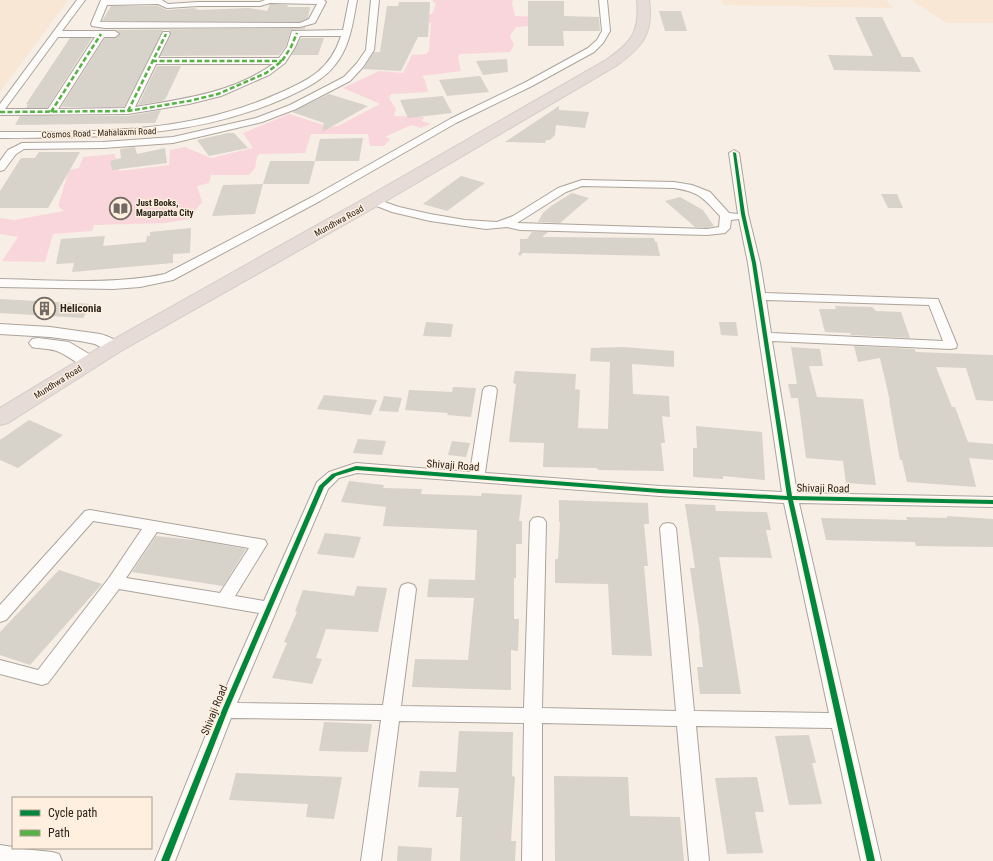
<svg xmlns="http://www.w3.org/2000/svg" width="993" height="861" viewBox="0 0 993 861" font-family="'Roboto Condensed',sans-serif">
<rect width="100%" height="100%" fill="#f7eee5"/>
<g fill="#f8e7d4">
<path d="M0,0H68L0,92Z"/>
<path d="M721,0H886L894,8L723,5Z"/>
<path d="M911,0H993V23H947Z"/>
</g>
<path fill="#f9d6db" d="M432,0H513L512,3L515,16L546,17L545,25L516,27L510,36L514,45L510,52L459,54L458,58L461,71L422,76L425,80L428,92L391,94L389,98L396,109L394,116L424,117L422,121L431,124L421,128L411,125L385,137L390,139L384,146H370L368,134H311L305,153L259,154L257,157L255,168L249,175H211L209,183L197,186L202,202L189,219L166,223L94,225L92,231L53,234L45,262L2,261L18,237L0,234V218L14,220L64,211L58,206L69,170L79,168L83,157L115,154L119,171L169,165L170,150L185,147L211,158L253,148L243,133L289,114L330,127L338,126L380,104L343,88L379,71L403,73L412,55L426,54L429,51L431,23L421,22L422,14H432L436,4Z"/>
<g fill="#d7d2ca">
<path d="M528,1H564V16L599,17L600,31H563L564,46H528Z"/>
<path d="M399,2H430L428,37H418L401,71L363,69L374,52H380L387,6H398Z"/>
<path d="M270,4L287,5L288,7H310L308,18L300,22L102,21L111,6H158L167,10L194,8L199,10L249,8L267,11Z"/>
<path d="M659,11H681L687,31H665Z"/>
<path d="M855,17H882L902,57H913L921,72L834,70L828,55L873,56Z"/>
<path d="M305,27V29L291,30L286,46L279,55L160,56L171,35L169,30H163L124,107H61L105,38H115L120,34L115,30H105L300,28Z"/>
<path d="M70,38H92L47,108H26L28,104H26Z"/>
<path d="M301,38H324L318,55H291Z"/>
<path d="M507,59L508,72L483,75L476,61Z"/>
<path d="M157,66H181L165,100L163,99L164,101L138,105Z"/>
<path d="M480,76L489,92L447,96L439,80Z"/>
<path d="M329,94L368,106L322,132L324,123L292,112Z"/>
<path d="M443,96L452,113L408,118L400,100Z"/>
<path d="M559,106V110L589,112L585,128L556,125L555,135L550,140H546L545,143L505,142Z"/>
<path d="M161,110L155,123L15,125L20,116H128Z"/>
<path d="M228,133H234L248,148L209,156L197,140Z"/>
<path d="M363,138L359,161H315L320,139Z"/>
<path d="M135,147L137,154L165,148L167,163L112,170L110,161L121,158L120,149Z"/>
<path d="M39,152H80L48,208H0V191L21,158H35Z"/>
<path d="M270,161H315L309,184H263Z"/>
<path d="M461,176L485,183L447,211L423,204Z"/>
<path d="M263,184L255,214L212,216L223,185Z"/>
<path d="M572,193L589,198L560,223L538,222L543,213L551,206Z"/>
<path d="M881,194H897L903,208H888Z"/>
<path d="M680,197L703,210L714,226L707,228L695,227L665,201Z"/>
<path d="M191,228L190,253L173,254V263L72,272L74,263L56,264L61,239L105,236L103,246L146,242L147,236H150V232Z"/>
<path d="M532,232H548L542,237L654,238L655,242H657L660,256L523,253L520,256L518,254L520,251V239H527Z"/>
<path d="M0,299L92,304L83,318L0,313Z"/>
<path d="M835,306L872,307L876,311L901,312L910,338L851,335L850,333L825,332L819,309H836Z"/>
<path d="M426,322L453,324L451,337L423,336Z"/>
<path d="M719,322H736L738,336L721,335Z"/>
<path d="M854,346L914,349L916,352L993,355V401L976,400L966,368L936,367L952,407H955L968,442L993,444V460L969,458L976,487L907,482L902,460H900L889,400L890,401L880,358L858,362Z"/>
<path d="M623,347L674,351V367L632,364L633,394L669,396L670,417L662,416L665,443H661L664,471L598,470L597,468L543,467L544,443L509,442L516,384L513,383L515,371L576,374L575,389L580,390L578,428L608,429L610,362L590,361L591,348Z"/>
<path d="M791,347L820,349L823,366H809L817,397L863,399L876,485L846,483L843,461L806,458L798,398H791L788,384H797Z"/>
<path d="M453,387L476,388L471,417L447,415L448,413L405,410L409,390L452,392Z"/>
<path d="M324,395L377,400L371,415L317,409Z"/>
<path d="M384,396L402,398L398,412L379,411Z"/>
<path d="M29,420L63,435L18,468L0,460V440Z"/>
<path d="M696,426L762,432L765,480L723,476V479L693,477V448H697Z"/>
<path d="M358,439L386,441L382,455L353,453Z"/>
<path d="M452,441L470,443L466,457L448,455Z"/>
<path d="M349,481L384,485L383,488L422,489L421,494L481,496L482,493L522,495L519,521H522V544H516V578H514V619H519L518,651L511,650V690L412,687L415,659L468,660L474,598L427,597L429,579L475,580L477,530L383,526L386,507L341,502Z"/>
<path d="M559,500L648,503L649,524H644L648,566H644L652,656L612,655L608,584L555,583V559H558L560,522H559Z"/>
<path d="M685,504L715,505L716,511L767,512L771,530H766L772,558L719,557L741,694H700L697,667H703L699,634L700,635L690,568H695Z"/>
<path d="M947,516L993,519V547L916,546L915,542L826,540L821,518L907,520L906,517L947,518Z"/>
<path d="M325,533L361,537L354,558L317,554Z"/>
<path d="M156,536L203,541L246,549L223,586L132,572Z"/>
<path d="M59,570L102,584L30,665L0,655V632Z"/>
<path d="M357,586L387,588L378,632L326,629L316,658L322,659L312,684L272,678L287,643L284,642L297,612L295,611L303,590L354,596Z"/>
<path d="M324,722L372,724L368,752L319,751Z"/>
<path d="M459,731L513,732L512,776L515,777L511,841H516L515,861H460L462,817H456L459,788L418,787L420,771L456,772Z"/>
<path d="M809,735L816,763H812L822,804L789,805L775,736Z"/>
<path d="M236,773L342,777L334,819L306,817L308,804L229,800Z"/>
<path d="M554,776L628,777L630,816L680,817L684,861H555Z"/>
<path d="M757,777L764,812H755L763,853L727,854L715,778Z"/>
<path d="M398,846L432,848L431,861H397Z"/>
</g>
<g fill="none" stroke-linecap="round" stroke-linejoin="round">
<defs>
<g id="street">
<path d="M77,0H85L62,31H115L119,34L115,37H104L58,109L125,108L163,32H169L170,34L158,58H279L287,47L292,31L343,30L349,0H357C353,22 350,47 335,65C323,81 302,90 285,98C192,139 100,137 0,138V132C96,132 187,134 277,94C309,80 330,70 341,36H300L295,47L285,63L269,75L221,96L189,104L128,114L0,115V104ZM58,37H95L48,109H5ZM156,64H273C233,93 182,99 135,107Z"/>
<path d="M101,0H162L168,4L198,2H260L265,0H324L326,2L315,23L300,27L105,28L92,26L91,24ZM270,3L317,4L309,19L300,23L100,22L107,5L158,4L167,8L198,6H260Z"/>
<path d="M371,0H379L374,50L363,67L350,81L296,109L262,122L173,143L103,148L24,149L16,154L4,170L0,171V161L8,150L22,143L103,142L173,137L256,118L290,105L344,77L357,63L366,50Z"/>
<path d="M599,0H607L610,31L603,43L594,52L532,86L456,123L320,201L173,280L140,287L113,289L0,287V279C55,280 111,285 165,274L312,197L450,119L526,82L588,48L597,40L602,31Z"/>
<path d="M734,150L739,153L748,214L760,263L765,293L938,299L957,345L956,348L951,349L772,341L797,493L993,497V507L799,503L881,861H861L832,728L696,726L709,861H689L677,726L542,723V861H522L524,723L399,721L381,861H361L381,720L231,718L175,861H155L216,710L259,613L119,589L48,683L42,685L0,674V660L38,670L109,578L142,529L93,521L6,620L0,622V605L85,511L90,510L265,540L267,544L235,596L264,601L317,482L329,472L356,463L470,472L483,390L485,387L490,386L495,387L497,390L485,473L660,486L782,492L748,263L739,219L731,220L730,228L725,233L707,235L520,230L507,227L486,229L430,221L392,212L369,203L368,201L373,198L399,207L430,214L465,220L497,222L513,216L558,188L582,180L674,182L692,185L710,192L729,213L738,214L729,153ZM582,186L674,188C700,192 703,198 720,216L719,227L707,229L517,223L566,192ZM766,300L929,305L943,341L771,333ZM357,473L660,496L784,503L829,713L694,711L676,528L673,524L668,523L663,524L660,528L676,711L542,708L546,522L543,518L538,517L533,518L530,522L524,708L401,706L416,589L414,585L408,583L402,585L400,589L383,705L237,703L328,489L339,478ZM157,532L249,548L220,593L126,578Z"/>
<path d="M0,845L13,847V848L52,852L59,854L62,861H0Z"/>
</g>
<g id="secondary">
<path d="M0,324L50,327L100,334C108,336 118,340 123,347L120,351L114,352L108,351L95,344L80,341L50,337L0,334Z"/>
<path d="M38,338L69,342L96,358L98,362L96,366C81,370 72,357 59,352C51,348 40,349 32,347L29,343L32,339Z"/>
</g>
<path id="highway" d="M637,0H649C654,34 642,47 616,66L379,205L121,351L8,423L0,425V408L107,343L367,197L606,60C632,42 640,32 637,0Z"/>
</defs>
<use href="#street" stroke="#aba49c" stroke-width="2"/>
<use href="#secondary" stroke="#aba49c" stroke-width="2"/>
<use href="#highway" stroke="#d1cdc8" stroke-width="2"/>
<use href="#street" fill="#fefcfb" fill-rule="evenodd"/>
<use href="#secondary" fill="#fefcfb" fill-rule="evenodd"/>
<use href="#highway" fill="#e7dbd8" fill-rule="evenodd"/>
<g stroke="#56b245" stroke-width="2.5" stroke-dasharray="5 2.5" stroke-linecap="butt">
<path d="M152,61H282"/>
<path d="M128,111L166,34"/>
<path d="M0,112L128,111L189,101L218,94L266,73L282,61L291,47L297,33"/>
<path d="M51,112L101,34"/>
</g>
<defs>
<path id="cycleway" d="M733,152L736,153L745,214L756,263L792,496L993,500V504L793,500L875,861H867L788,500L660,493L356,470L336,476L324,487L228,710L169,861H161L222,710L319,486L332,474L356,466L660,489L787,496L752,263L741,214Z"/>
</defs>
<use href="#cycleway" stroke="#feefde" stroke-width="3"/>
<use href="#cycleway" fill="#00873e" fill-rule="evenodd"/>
</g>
<defs>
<symbol id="library-ring" viewBox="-11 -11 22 22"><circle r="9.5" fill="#feefde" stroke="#726b63" stroke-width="1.5"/><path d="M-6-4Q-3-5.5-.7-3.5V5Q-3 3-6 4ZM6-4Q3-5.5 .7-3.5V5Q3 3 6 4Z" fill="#726b63"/></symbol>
<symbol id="building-ring" viewBox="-11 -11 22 22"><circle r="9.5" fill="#feefde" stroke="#726b63" stroke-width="1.5"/><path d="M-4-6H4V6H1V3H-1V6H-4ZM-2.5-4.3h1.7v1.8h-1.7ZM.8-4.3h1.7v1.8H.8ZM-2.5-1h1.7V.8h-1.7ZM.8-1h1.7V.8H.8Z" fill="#726b63"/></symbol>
</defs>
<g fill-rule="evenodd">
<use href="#library-ring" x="108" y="196" width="25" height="25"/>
<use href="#building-ring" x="32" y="296" width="25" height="25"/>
</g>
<g text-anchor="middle" stroke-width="3" stroke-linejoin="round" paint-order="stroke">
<g font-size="9" fill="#2b251d" stroke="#feefde">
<text transform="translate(99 133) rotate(-2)" y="3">Cosmos Road - Mahalaxmi Road</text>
<text transform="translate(339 221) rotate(-29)" y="3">Mundhwa Road</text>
<text transform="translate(58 382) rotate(-32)" y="3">Mundhwa Road</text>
</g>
<g font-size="9" font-weight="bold" fill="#2b251d" stroke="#feefde" text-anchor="start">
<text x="136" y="206">Just Books,<tspan x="136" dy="10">Magarpatta City</tspan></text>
</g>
<g font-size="11" font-weight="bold" fill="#2b251d" stroke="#feefde" text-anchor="start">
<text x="60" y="312">Heliconia</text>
</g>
<g font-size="11" fill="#2b251d" stroke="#feefde">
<text transform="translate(453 465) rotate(4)" y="4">Shivaji Road</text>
<text transform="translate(823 488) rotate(1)" y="4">Shivaji Road</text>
<text transform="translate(214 710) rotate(-68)" y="4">Shivaji Road</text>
</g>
</g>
<rect x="12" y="797" width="140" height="52" fill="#feefde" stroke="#aa9e91"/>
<rect x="20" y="810" width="20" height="6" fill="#00873e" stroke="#aa9e91"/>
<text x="48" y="817" font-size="12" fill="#2b251d">Cycle path</text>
<rect x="20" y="830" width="20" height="6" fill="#56b245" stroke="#aa9e91"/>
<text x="48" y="837" font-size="12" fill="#2b251d">Path</text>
</svg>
